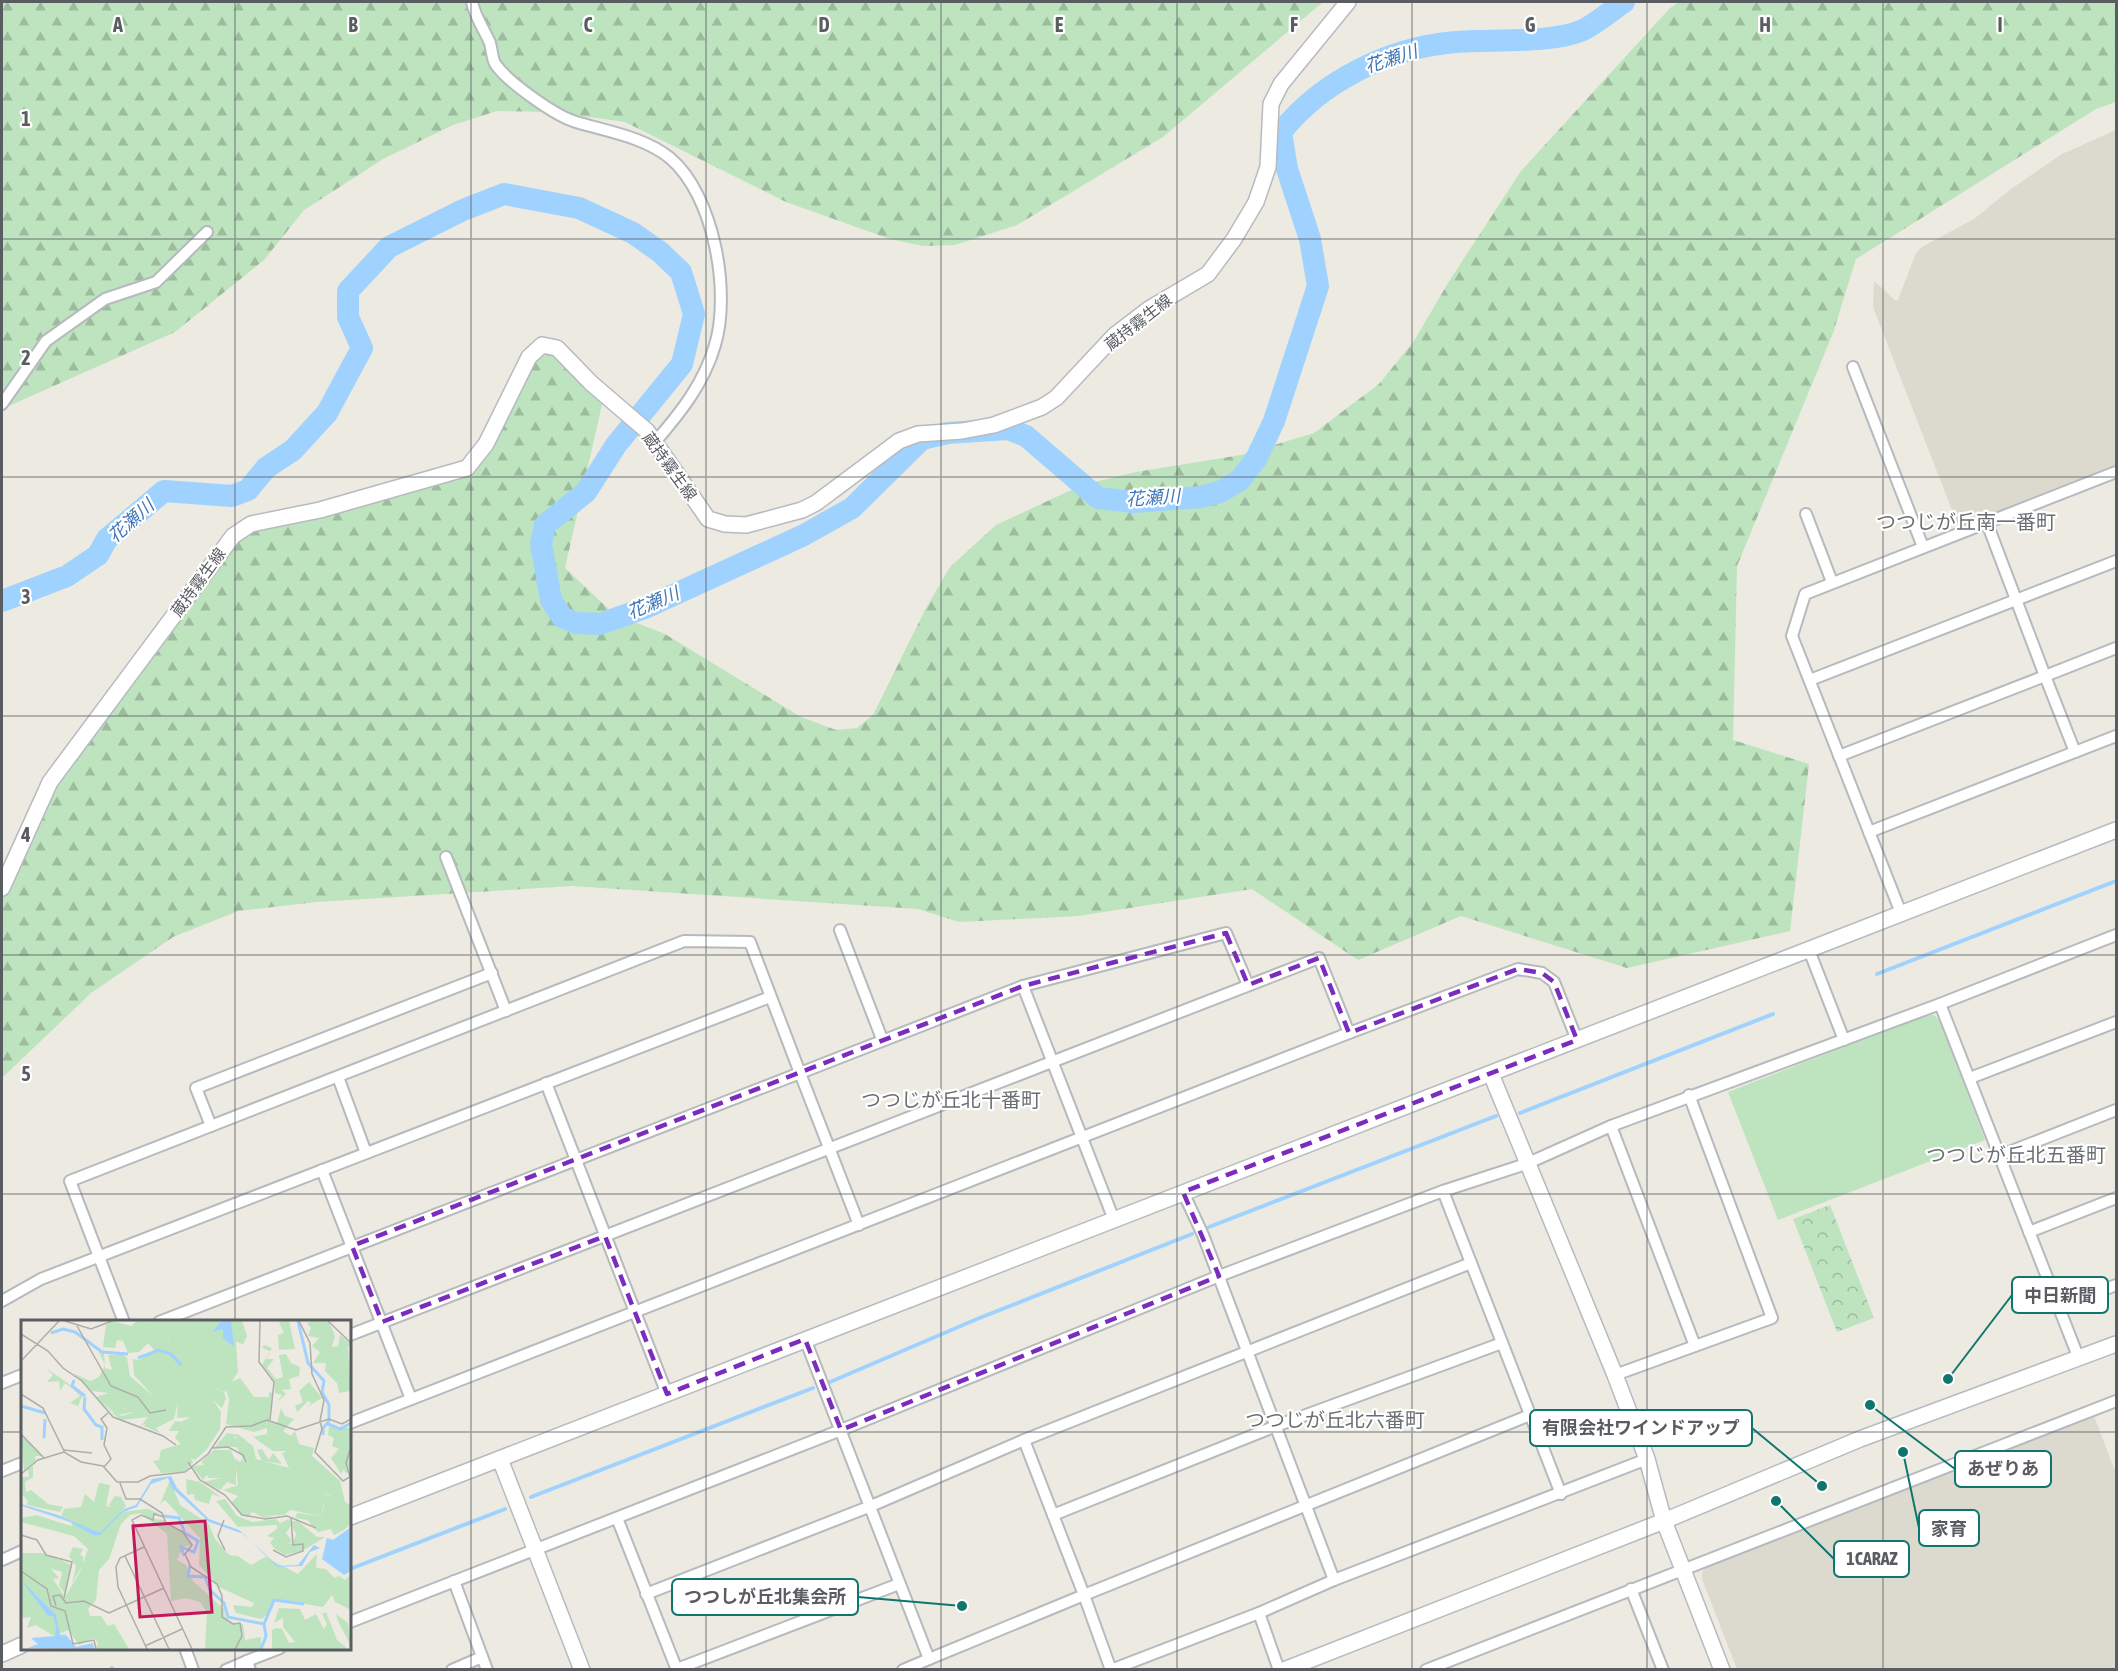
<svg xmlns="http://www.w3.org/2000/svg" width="2118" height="1671" viewBox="0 0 2118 1671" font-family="'Asap Condensed','Noto Sans JP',sans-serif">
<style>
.education{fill:#dcd9cf}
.green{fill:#bde4be}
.forest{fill:url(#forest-firs)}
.park{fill:url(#park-crowns)}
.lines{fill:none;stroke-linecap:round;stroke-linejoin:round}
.stream{stroke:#9fd2fe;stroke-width:4}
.river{stroke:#9fd2fe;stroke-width:22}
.street-casing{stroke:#b6b9be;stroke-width:14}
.secondary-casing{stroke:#b7bac0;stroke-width:18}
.street{stroke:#fff;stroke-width:10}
.secondary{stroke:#fff;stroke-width:15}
.marked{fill:none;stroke:#7b2cbf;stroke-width:4.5;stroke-dasharray:12 8;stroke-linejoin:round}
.grid{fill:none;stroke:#595d62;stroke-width:1.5;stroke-opacity:0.55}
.labels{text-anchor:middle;stroke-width:4.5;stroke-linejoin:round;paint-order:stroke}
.street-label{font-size:16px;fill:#595d62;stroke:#fff}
.water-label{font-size:18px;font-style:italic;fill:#4077b7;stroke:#fff}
.quarter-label{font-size:20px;fill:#6a6f74;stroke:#fff}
.inset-river{fill:none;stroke:#9fd2fe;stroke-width:3}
.inset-road{fill:none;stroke:#adaeaa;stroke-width:1.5}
.view{fill:#c2185b;fill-opacity:0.15;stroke:#c2185b;stroke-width:3}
.inset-edge{fill:none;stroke:#595d62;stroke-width:3}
.grid-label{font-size:20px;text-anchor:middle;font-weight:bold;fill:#595d62;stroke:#fff;stroke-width:4.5;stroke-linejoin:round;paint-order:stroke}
.leader{fill:none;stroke:#0f766e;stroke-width:2}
.callout-dot{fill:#0f766e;stroke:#fff;stroke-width:2}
.callout{fill:#fff;stroke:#0f766e;stroke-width:2}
.callout-label{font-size:18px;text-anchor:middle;font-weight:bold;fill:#595d62}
</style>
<defs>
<pattern id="forest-firs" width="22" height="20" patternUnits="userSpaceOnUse" patternTransform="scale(1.5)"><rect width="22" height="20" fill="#bde4be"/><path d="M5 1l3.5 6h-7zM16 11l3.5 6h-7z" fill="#9dbc9e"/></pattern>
<pattern id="park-crowns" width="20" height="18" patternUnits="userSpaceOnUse" patternTransform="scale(1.5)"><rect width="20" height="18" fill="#bde4be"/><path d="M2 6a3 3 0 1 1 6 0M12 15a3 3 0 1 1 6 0" fill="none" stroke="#9dbc9e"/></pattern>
</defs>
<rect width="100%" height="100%" fill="#eceae1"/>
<!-- education -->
<g class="education">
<polygon points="2116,130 2116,466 1959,528 1873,307 1874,281 1895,300 1898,300 1916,253 1922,247 1974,219 2011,189 2062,154"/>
<polygon points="2094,1416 2116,1474 2116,1669 1737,1669 1702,1579 1702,1572 1708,1566"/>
</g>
<!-- green -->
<polygon class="green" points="1934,1015 1940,1021 1985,1140 1778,1220 1728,1092 1923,1016"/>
<!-- forest -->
<g class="forest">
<polygon points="2,2 1323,2 1163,137 1017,225 955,245 923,246 890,239 786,202 625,122 554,112 497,111 453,125 383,159 304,210 264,260 175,332 2,409"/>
<polygon points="1679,2 2116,2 2116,102 2096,109 1856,259 1833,333 1737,566 1733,740 1809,764 1790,931 1627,968 1461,916 1358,960 1252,889 1078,916 959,922 918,909 572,886 316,902 238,911 173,937 91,993 2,1078 2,894 54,784 246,532 470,474 535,355 544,349 553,352 603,400 565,568 614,614 665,634 801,717 836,730 857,728 873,715 926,608 950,567 996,525 1082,485 1136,472 1241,455 1314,433 1379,384 1414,341 1448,283 1521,171 1670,8"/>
</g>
<!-- park -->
<polygon class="park" points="1830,1205 1874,1318 1837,1332 1793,1219"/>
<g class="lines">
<!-- stream -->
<g class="stream">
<polyline points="1877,974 2116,881"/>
<polyline points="1520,1113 1773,1014"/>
<polyline points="1209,1227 1496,1116"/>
<polyline points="830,1382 977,1319 1192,1234"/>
<polyline points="531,1497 813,1388"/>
<polyline points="350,1569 505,1509"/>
<polyline points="111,1670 112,1668"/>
</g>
<!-- river -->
<path class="river" d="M 2,601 L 67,576 L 98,555 L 107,539 L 164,491 L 232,496 L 248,490 L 266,468 L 293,450 L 327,413 L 362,348 L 348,317 L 348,291 L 389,247 L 463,210 L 504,194 L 579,208 L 633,233 L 660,252 L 681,272 L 694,314 L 682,364 L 616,445 L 586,492 L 545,525 L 541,544 L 551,600 L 562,617 L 576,623 L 600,624 L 645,608 L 804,535 L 852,508 L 922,439 L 948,433 L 1008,429 L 1026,436 L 1098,498 L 1133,502 L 1201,497 L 1220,492 L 1240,480 L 1256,459 L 1274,421 L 1318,286 L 1310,239 L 1287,169 L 1281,132 C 1323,80 1389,48 1455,42 C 1490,39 1552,44 1583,30 C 1597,23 1611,11 1624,2"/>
<defs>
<g id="street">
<path d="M 472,2 C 475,17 484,29 490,43 C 492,50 492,60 496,65 C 508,82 553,114 573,121 C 604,131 643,136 670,158 C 714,195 731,292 715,345 C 704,383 681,412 656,441"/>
<polyline points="1853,367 1923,547"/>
<polyline points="2,404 46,341 105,299 156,282 207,232"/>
<polyline points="1806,514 1832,582"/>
<polyline points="1810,680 2116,561"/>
<polyline points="2075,752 2045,676 2116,648"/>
<polyline points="1839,756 2045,676 1987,523"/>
<polyline points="1869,832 2116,736"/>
<polyline points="446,857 506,1011"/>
<polyline points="1901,913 1792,636 1805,594 2116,472"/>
<polyline points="840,930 882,1039"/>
<polyline points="1809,950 1844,1040"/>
<polyline points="1023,986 1114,1220"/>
<polyline points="1940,1004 2079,1359"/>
<polyline points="338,1077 366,1153"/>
<polyline points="1970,1078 2116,1022"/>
<polyline points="546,1083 667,1394"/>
<polyline points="211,1126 196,1088 492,973"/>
<polyline points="1611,1126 1695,1346"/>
<polyline points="1999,1156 2116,1110"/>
<polyline points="322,1170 411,1399"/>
<polyline points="1443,1191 1561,1494"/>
<polyline points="1183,1192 1203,1235 1334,1580"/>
<polyline points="2029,1232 2116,1198"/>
<polyline points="2,1301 41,1279 770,997"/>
<polyline points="2059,1307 2116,1285"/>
<polyline points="124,1322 70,1181 684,941 750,942 800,1073 1023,986 1226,933 1248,985"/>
<polyline points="159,1322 800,1073 859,1225"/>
<polyline points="350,1335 1319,958 1349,1033 1518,969 1542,973 1554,982 1577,1040"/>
<polyline points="1615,1375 1772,1318 1689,1095"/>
<polyline points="2,1383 22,1375"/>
<polyline points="350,1423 1349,1033"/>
<polyline points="1024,1440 1471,1263"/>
<polyline points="2,1471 22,1463"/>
<polyline points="1053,1515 1276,1426 1502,1343"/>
<polyline points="617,1518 677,1670"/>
<polyline points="2,1560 22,1551"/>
<polyline points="454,1581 487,1670"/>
<polyline points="1631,1589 1663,1670"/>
<path d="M 646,1594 L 871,1506 L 1024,1440 L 1084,1595 L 929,1659 C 887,1553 847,1446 805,1339"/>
<polyline points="1259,1613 1279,1670"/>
<polyline points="350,1622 841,1430 1219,1276 1443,1191 1526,1164 1611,1126 1940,1004 2116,935"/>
<polyline points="185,1648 193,1670"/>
<polyline points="677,1669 899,1584"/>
<polyline points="226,1670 247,1661"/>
<polyline points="250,1670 247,1661 280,1648"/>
<polyline points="452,1670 482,1657"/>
<polyline points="903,1670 929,1659"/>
<polyline points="1111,1670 1259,1613 1334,1580 1647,1459"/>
<polyline points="1111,1670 1084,1595 1530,1415"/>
<polyline points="1426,1670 2116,1401"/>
</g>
<g id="secondary">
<polyline points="2,888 50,782 233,536 251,524 320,510 467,468 486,444 529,357 542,345 557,348 591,383 647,431 708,519 725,524 746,525 802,510 816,503 899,441 918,434 962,431 994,425 1042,407 1056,398 1115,335 1149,309 1208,274 1234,239 1256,202 1268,167 1271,104 1281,84 1348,2"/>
<polyline points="1491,1074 1615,1375 1647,1459 1664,1521 1722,1670"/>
<polyline points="500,1459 582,1670"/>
<polyline points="350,1517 2116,830"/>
<polyline points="2,1654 22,1645"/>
<polyline points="1284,1670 1664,1521 1860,1439 2116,1344"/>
</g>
</defs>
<!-- street casing -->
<use href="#street" class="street-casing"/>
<!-- secondary casing -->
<use href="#secondary" class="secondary-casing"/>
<!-- street -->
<use href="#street" class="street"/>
<!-- secondary -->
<use href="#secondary" class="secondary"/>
</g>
<!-- marked area -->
<path class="marked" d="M 1226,933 L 1248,985 L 1319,958 L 1349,1033 L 1518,969 L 1542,973 L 1554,982 L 1577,1040 L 1183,1192 L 1219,1276 L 841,1430 L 805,1339 L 667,1394 L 605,1236 L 382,1322 L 352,1246 L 1023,986 Z"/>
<!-- grid -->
<path class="grid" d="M 235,2 L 235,1322M 471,2 L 471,1670M 706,2 L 706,1670M 941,2 L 941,1670M 1177,2 L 1177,1670M 1412,2 L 1412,1670M 1647,2 L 1647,1670M 1883,2 L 1883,1670M 2,239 L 2116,239M 2,477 L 2116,477M 2,716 L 2116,716M 2,955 L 2116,955M 2,1194 L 2116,1194M 2,1432 L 22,1432M 350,1432 L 2116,1432M 235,1648 L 235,1670"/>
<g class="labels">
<!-- street labels -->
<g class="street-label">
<text transform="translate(1138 322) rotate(-38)" y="6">蔵持霧生線</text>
<text transform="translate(670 466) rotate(54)" y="6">蔵持霧生線</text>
<text transform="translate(198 582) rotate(-54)" y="6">蔵持霧生線</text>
</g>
<!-- water labels -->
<g class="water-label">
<text transform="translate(1391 59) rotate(-18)" y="6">花瀬川</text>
<text transform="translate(1153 498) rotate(-4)" y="6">花瀬川</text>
<text transform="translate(131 521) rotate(-42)" y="6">花瀬川</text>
<text transform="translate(653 603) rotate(-23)" y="6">花瀬川</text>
</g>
<!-- quarter labels -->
<g class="quarter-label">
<text x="1966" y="529">つつじが丘南一番町</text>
<text x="951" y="1107">つつじが丘北十番町</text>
<text x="2016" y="1162">つつじが丘北五番町</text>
<text x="1335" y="1427">つつじが丘北六番町</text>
</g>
</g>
<!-- overview -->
<g transform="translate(21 1320)">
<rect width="330" height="330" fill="#eceae1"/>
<path d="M 128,1 L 221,1 L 226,16 L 222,24 L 215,22 L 217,52 L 204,72 L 171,60 L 147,29 L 148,19 ZM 218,116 L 232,126 L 235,139 L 268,148 L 274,143 L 279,145 L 302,166 L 302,173 L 310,177 L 304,177 L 300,196 L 269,190 L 263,195 L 240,196 L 231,191 L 226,179 L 219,186 L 215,147 L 223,141 L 212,120 ZM 52,227 L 62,229 L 59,235 L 62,236 L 62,245 L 51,263 L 55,246 L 48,236 ZM 0,233 L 21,233 L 51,245 L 44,273 L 38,266 L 41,252 L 0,239 Z" fill="#bde4be"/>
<path d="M 91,1 L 110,6 L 116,1 L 128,1 L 148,19 L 147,29 L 172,59 L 180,58 L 190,67 L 194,53 L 194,69 L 203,72 L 205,78 L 201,88 L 192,80 L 200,92 L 199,109 L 186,129 L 174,140 L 170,138 L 172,142 L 164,152 L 137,153 L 140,152 L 132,141 L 138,140 L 140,130 L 160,124 L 154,118 L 158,111 L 148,111 L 154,101 L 160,102 L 170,97 L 156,98 L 157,83 L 153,99 L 135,108 L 139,113 L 123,106 L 125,103 L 119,107 L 127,97 L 99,100 L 75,77 L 88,73 L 71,71 L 52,53 L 69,61 L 78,57 L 84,45 L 78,32 L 83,33 L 84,48 L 91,50 L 87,35 L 101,34 L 106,38 L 109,56 L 133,77 L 113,55 L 112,39 L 118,40 L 134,31 L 127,23 L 118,32 L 107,33 L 102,21 L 96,20 L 94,28 L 82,27 L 85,5 ZM 81,80 L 102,89 L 108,87 L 114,92 L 101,96 L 91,92 ZM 268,1 L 274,29 L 258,30 L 257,15 L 263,13 L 258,2 ZM 290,1 L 308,2 L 314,16 L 311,27 L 317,26 L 319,15 L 330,24 L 327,27 L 330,71 L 318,73 L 316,63 L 304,51 L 305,43 L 292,43 L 299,32 L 291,26 L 298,18 L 287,16 L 290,8 L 286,3 ZM 243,25 L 251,28 L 245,39 L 253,39 L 246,48 L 255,59 L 262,57 L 258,35 L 265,34 L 270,43 L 279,47 L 278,56 L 268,59 L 270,69 L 261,70 L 265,74 L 256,82 L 261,75 L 254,73 L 253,60 L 241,45 L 249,31 L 241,28 ZM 25,48 L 62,74 L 57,86 L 49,83 L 59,76 L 51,68 L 44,63 L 39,71 L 38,61 L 26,62 L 32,55 ZM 219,58 L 233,77 L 248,77 L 248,72 L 252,73 L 248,100 L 256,103 L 260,88 L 264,96 L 273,99 L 262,111 L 270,116 L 274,111 L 278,124 L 293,128 L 291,136 L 319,161 L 324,182 L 330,186 L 330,203 L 323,210 L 313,215 L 310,209 L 297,212 L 286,200 L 274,198 L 276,193 L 300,196 L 303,186 L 300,179 L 310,176 L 302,173 L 302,166 L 279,145 L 274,143 L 268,148 L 261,133 L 266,131 L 252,131 L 232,117 L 246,114 L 246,108 L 233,112 L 205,104 L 208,80 L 204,65 ZM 288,62 L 301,78 L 286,87 L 290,83 L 287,81 L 276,92 L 274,86 L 282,82 L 278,71 ZM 308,107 L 330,108 L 330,152 L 324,153 L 323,149 L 320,154 L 310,138 L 318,129 L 311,126 L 313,118 L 307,115 ZM 206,113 L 218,115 L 227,122 L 213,116 L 216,127 L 194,127 ZM 241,129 L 248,140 L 252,133 L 261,144 L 241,141 L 236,130 ZM 193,130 L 210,130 L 213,138 L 219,142 L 221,139 L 223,142 L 215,147 L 215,165 L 206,162 L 199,170 L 182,162 L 200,158 L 187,158 L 186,155 L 182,160 L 171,146 L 183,145 L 180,142 ZM 12,146 L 12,157 L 4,162 L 5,172 L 10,170 L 27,184 L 42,187 L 39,192 L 6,185 L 7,181 L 0,173 L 0,157 L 8,157 L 7,149 ZM 165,159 L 179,162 L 200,177 L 191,174 L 188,184 L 174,180 L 173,174 L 166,175 ZM 149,160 L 159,185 L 188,204 L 194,219 L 208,235 L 217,236 L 230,245 L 244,237 L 277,254 L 296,234 L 295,248 L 305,249 L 313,258 L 318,256 L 324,260 L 329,255 L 330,290 L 314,282 L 311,275 L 302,287 L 255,279 L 249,293 L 240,299 L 215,293 L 212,285 L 231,287 L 233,283 L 198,267 L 178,245 L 179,218 L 144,180 L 139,184 ZM 78,163 L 89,165 L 85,186 L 91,187 L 88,185 L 94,176 L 100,177 L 105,186 L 100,192 L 127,189 L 139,194 L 132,194 L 133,199 L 143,200 L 162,213 L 171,225 L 162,227 L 156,240 L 165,245 L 172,261 L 203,289 L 204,297 L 213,304 L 222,304 L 224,320 L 240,317 L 240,329 L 184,329 L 186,292 L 179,282 L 165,278 L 150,281 L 146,214 L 120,193 L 109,195 L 100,204 L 88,239 L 78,250 L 75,280 L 67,289 L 69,296 L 80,296 L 87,306 L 93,304 L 108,329 L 75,329 L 77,323 L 73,318 L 58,325 L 47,310 L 33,316 L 15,305 L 6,308 L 10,297 L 2,298 L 0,292 L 0,239 L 28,246 L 38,258 L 32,259 L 44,277 L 59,252 L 67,229 L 53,216 L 0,202 L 0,198 L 15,195 L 50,206 L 53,202 L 40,196 L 43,189 L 60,187 L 64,174 L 73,182 ZM 218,165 L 219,186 L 226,178 L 234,194 L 252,197 L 245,198 L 236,195 L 231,192 L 227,197 L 217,192 L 210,183 L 217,176 L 202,170 ZM 204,179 L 216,196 L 232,202 L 255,199 L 259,203 L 268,199 L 270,205 L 265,213 L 271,221 L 267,224 L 272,223 L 275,214 L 269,201 L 277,201 L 296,217 L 304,217 L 281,231 L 264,235 L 254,229 L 249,223 L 253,218 L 246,216 L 256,209 L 256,205 L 217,207 L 195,181 ZM 258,288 L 279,289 L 284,300 L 295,294 L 303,309 L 306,304 L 301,294 L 305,292 L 316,320 L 327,329 L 251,329 L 251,310 L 255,308 L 261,309 L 268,323 L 274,322 L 262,307 L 262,298 L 253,303 ZM 315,294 L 327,303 L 330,326 L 317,301 Z" fill="#bde4be" fill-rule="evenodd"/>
<path d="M 78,77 L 103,89 L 116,83 L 119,91 L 95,95 Z" fill="#bde4be"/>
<path d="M 0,114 L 22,136 L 14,136 L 15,140 L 3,151 Z" fill="#bde4be"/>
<path d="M 200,1 L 210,1 L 213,27 L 202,18 L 202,9 L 192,12 ZM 150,156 L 156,168 L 188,199 L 218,210 L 257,246 L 277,245 L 293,225 L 299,228 L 289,232 L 281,246 L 256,247 L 223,214 L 188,202 L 151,168 L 147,158 L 130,164 L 116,187 L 102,192 L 79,215 L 72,215 L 49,202 L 1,186 L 0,193 L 0,184 L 37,195 L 79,213 L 103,189 L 115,185 L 131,159 ZM 330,207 L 330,251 L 323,255 L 301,239 L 306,218 L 312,220 ZM 0,260 L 35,295 L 39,315 L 45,314 L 40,317 L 45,315 L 55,327 L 72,323 L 73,329 L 7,328 L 17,324 L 10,318 L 34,316 L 35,307 L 32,296 L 27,296 Z" fill="#9fd2fe"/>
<path class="inset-river" d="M 277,1 L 287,43 L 303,61 L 301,72 L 308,85 L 308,101 L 302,108 L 302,115M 30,13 L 42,9 L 54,12 L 81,32M 81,32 L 107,34M 117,38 L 138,30 L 150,34 L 160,45M 53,60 L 51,66 L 64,76M 64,77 L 63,89 L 75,105 L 81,107 L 81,120M 0,86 L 24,93M 307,104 L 319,109 L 330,103M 23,118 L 24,99M 142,196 L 158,198 L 164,213 L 177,221 L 173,232 L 160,227 L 163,236M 169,245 L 167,256 L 184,257 L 189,270 L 203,283 L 207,297 L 243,304 L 245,316 L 240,329M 243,304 L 253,280 L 283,284"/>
<path class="inset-road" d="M 44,1 L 70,9 L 91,1M 239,1 L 238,42 L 253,62 L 249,100M 278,1 L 289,23 L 291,54 L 303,80 L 299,101M 307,1 L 330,23M 56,6 L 90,66 L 117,77 L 129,93 L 145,90M 0,14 L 27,31 L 42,48 L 61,61 L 92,97 L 142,116 L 155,125M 0,41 L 38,1M 0,74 L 22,88 L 44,133M 299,101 L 301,109 L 294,132 L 322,161 L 329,157 L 325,143 L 330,127M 0,114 L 23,138M 192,128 L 207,127 L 222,135 L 225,142M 43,130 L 71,133M 167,142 L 179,160 L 204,175 L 221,195 L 245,199 L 266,196 L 295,208M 83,147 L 90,139 L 83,125 L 86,108 L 80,99 L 87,93M 0,154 L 17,140 L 43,132 L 60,142 L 82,146 L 96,162 L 117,162 L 129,156 L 164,152 L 187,134 L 205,107 L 230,106 L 246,100 L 275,110 L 308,99 L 321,104 L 330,99M 99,163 L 105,179 L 119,179 L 141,193 L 145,203 L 162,212 L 171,225 L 164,234 L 170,247 L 196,264 L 201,276 L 201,297 L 212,304 L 219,303 L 221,316 L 214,329M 143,197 L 133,194 L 132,200 L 120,195 L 111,200 L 171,329M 203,200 L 197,216 L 204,230M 0,215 L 16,220 L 25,235 L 51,242 L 43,278M 123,227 L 99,238 L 95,247 L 97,267 L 126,329M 252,230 L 265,237 L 282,231 L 282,224 L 272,225 L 270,197M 104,236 L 148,329M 0,251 L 26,269 L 30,286 L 44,291 L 52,324 L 73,320 L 75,329M 35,286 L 32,276 L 39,275 L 45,283 L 63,281 L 88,293 L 143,268M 124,326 L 161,309"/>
<path class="view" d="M 184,201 L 191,292 L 119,297 L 112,206 Z"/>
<rect width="330" height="330" class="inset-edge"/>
</g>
<g class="grid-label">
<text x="118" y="32">A</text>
<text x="353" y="32">B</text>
<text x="588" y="32">C</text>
<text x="824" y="32">D</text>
<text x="1059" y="32">E</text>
<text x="1294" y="32">F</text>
<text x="1530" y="32">G</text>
<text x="1765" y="32">H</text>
<text x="2000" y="32">I</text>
<text x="26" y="126">1</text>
<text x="26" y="365">2</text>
<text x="26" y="604">3</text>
<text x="26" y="842">4</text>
<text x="26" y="1081">5</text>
</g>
<!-- callouts -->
<path class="leader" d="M1948 1379L2012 1295M1822 1486L1752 1428M1870 1405L1955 1469M1903 1452L1919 1528M1776 1501L1834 1559M962 1606L858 1597"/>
<g class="callout-dot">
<circle cx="1948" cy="1379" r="6"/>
<circle cx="1822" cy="1486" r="6"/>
<circle cx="1870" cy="1405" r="6"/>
<circle cx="1903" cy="1452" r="6"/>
<circle cx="1776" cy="1501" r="6"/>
<circle cx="962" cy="1606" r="6"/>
</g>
<g class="callout">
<rect x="2012" y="1277" width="96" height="36" rx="6"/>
<rect x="1530" y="1410" width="222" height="36" rx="6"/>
<rect x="1955" y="1451" width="96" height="36" rx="6"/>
<rect x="1919" y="1510" width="60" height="36" rx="6"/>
<rect x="1834" y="1541" width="75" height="36" rx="6"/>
<rect x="672" y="1579" width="186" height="36" rx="6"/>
</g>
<g class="callout-label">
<text x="2060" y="1302">中日新聞</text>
<text x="1641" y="1434">有限会社ワインドアップ</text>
<text x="2003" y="1475">あぜりあ</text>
<text x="1949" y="1535">家育</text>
<text x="1872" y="1565">1CARAZ</text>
<text x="765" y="1603">つつしが丘北集会所</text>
</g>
<!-- border -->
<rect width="2118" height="1671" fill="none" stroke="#595d62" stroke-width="6"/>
</svg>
